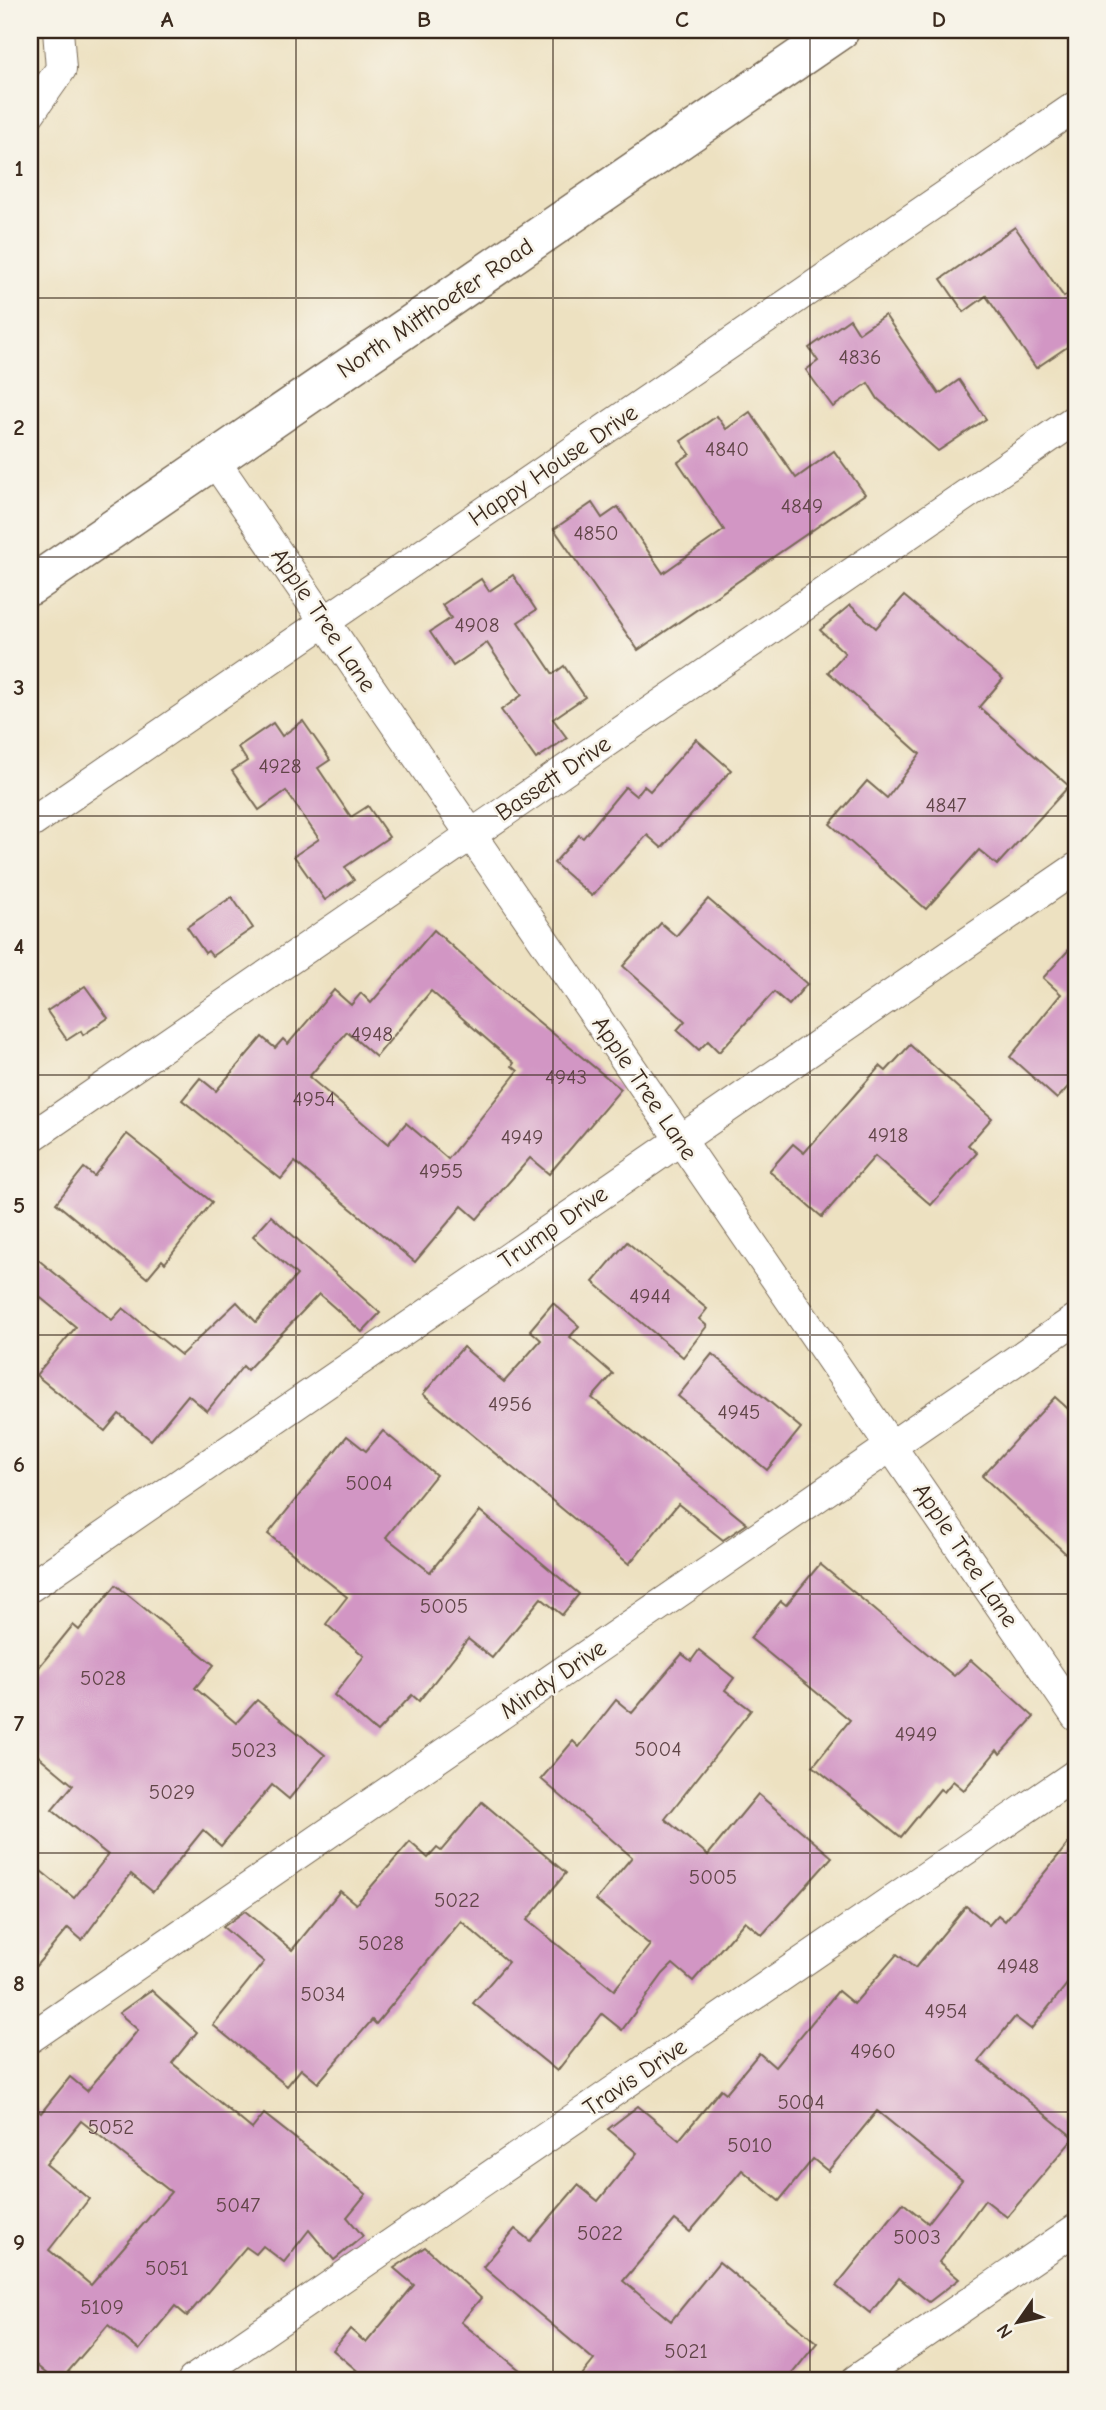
<svg xmlns="http://www.w3.org/2000/svg" width="1106" height="2410" viewBox="0 0 1106 2410" font-family="'Comic Neue',sans-serif">
<style>
.building{fill:#d296c4;fill-rule:evenodd}
.lines{fill:none;stroke-linecap:round;stroke-linejoin:round}
.street-casing{stroke:#796a57;stroke-width:32}
.secondary-casing{stroke:#796a57;stroke-width:41}
.street{stroke:#fff;stroke-width:30}
.secondary{stroke:#fff;stroke-width:38}
.grid{fill:none;stroke:#3b2a1e;stroke-width:2;stroke-opacity:0.55}
.labels{text-anchor:middle;stroke-width:5;stroke-linejoin:round;paint-order:stroke}
.number-label{font-size:21px;fill:#614548}
.street-label{font-size:24px;fill:#3b2a1e;stroke:#f7f3e8}
.neatline{fill:none;stroke:#3b2a1e;stroke-width:2.5}
.grid-label{font-size:23px;text-anchor:middle;font-weight:bold;fill:#3b2a1e}
</style>
<rect width="100%" height="100%" fill="#f7f3e8"/>
<filter id="ink" filterUnits="userSpaceOnUse"><feTurbulence type="fractalNoise" baseFrequency=".0143" numOctaves="2"/><feDisplacementMap in="SourceGraphic" scale="14" xChannelSelector="R" yChannelSelector="G"/><feConvolveMatrix kernelMatrix="1 2 1 2 8 2 1 2 1" color-interpolation-filters="sRGB"/></filter>
<filter id="wash" filterUnits="userSpaceOnUse"><feTurbulence type="fractalNoise" baseFrequency=".00686" numOctaves="4" result="noise"/><feDisplacementMap in="SourceGraphic" scale="28" xChannelSelector="R" yChannelSelector="G"/><feGaussianBlur stdDeviation="1.57" result="paint"/><feColorMatrix in="noise" values="0 0 0 0 0 0 0 0 0 0 0 0 0 0 0 0 0 1.4 0 .05"/><feComposite in="paint" operator="in"/></filter>
<g filter="url(#wash)">
<rect width="100%" height="100%" fill="#ede1c1"/>
<g id="blocks">
<!-- building -->
<g class="building">
<polygon points="1015,227 1064,297 1076,288 1076,341 1036,368 986,296 964,312 941,279"/>
<polygon points="885,315 939,394 959,380 986,419 938,451 878,399 868,383 833,407 806,370 818,361 809,348 850,319 859,333"/>
<polygon points="750,412 796,478 834,451 865,494 638,650 554,529 592,503 602,518 618,507 663,573 724,530 678,462 690,454 681,441 717,416 726,429"/>
<polygon points="513,575 536,610 518,622 553,674 564,666 585,697 553,719 567,738 536,759 501,710 522,695 487,643 453,666 430,632 451,618 442,605 481,579 489,591"/>
<polygon points="904,596 1003,679 979,707 1069,786 997,865 979,850 926,909 830,824 867,781 887,798 920,754 828,672 845,653 820,630 850,605 876,628"/>
<polygon points="303,721 330,760 318,768 351,817 368,806 389,837 345,867 354,880 325,900 294,856 319,839 286,791 259,810 232,771 247,761 238,747 273,723 282,736"/>
<polygon points="696,739 731,770 662,848 647,835 592,896 554,863 579,835 583,838 625,787 636,796 644,786 650,791"/>
<polygon points="232,897 253,928 212,956 208,951 205,953 187,927"/>
<polygon points="708,899 807,984 789,1005 774,992 719,1052 708,1041 699,1050 677,1030 685,1021 623,966 661,923 676,936"/>
<path d="M 434,930 L 507,996 L 621,1089 L 549,1174 L 530,1158 L 477,1219 L 462,1206 L 415,1262 L 295,1162 L 281,1179 L 182,1100 L 200,1078 L 216,1091 L 262,1037 L 275,1048 L 283,1039 L 288,1044 L 334,990 L 351,1005 L 361,993 L 371,1003 ZM 431,991 L 514,1063 L 512,1066 L 518,1071 L 448,1159 L 406,1123 L 388,1144 L 309,1077 L 347,1032 L 376,1057 Z"/>
<polygon points="1076,942 1076,1078 1057,1099 1010,1057 1061,994 1043,978"/>
<polygon points="85,986 108,1018 83,1035 81,1031 67,1040 47,1011"/>
<polygon points="910,1045 992,1118 968,1145 977,1153 931,1205 875,1156 822,1217 769,1171 793,1144 804,1153 880,1066 886,1071"/>
<polygon points="127,1134 212,1202 165,1263 162,1260 147,1278 56,1203 84,1168 94,1176"/>
<polygon points="271,1216 380,1313 362,1332 319,1294 247,1370 243,1366 207,1411 188,1395 151,1440 119,1414 105,1431 36,1375 76,1327 30,1289 30,1253 112,1320 123,1308 181,1355 237,1302 256,1322 297,1275 253,1236"/>
<polygon points="627,1242 707,1309 699,1319 707,1326 683,1357 593,1282"/>
<polygon points="553,1303 579,1326 570,1337 613,1374 592,1398 747,1524 723,1540 678,1504 629,1564 423,1394 463,1347 504,1382 541,1340 530,1330"/>
<polygon points="712,1354 801,1428 767,1470 678,1396"/>
<polygon points="1055,1397 1076,1416 1076,1563 982,1476"/>
<polygon points="383,1431 436,1475 386,1537 430,1572 480,1511 579,1594 562,1615 541,1598 492,1658 468,1639 419,1701 412,1695 377,1732 334,1695 364,1656 326,1624 347,1597 268,1534 347,1436 366,1451"/>
<polygon points="820,1564 954,1676 971,1660 1034,1717 1000,1754 997,1750 964,1790 953,1781 944,1792 940,1789 901,1837 813,1766 850,1720 750,1638 781,1601 786,1605"/>
<polygon points="116,1585 214,1665 195,1688 236,1723 257,1700 325,1755 289,1799 272,1785 221,1846 203,1830 153,1892 131,1874 82,1940 68,1928 30,1973 30,1862 74,1898 108,1855 52,1810 73,1785 30,1749 30,1678 73,1625 79,1630"/>
<polygon points="699,1650 734,1678 725,1690 751,1710 665,1819 708,1855 758,1794 832,1857 762,1935 745,1921 693,1981 673,1964 663,1974 622,2030 602,2014 557,2071 473,2003 508,1962 461,1921 376,2024 372,2020 318,2083 301,2069 287,2086 213,2025 264,1962 223,1927 245,1911 292,1950 340,1891 356,1904 410,1842 428,1858 437,1848 441,1851 482,1802 566,1873 527,1920 614,1990 650,1945 596,1900 632,1857 541,1779 573,1741 579,1747 616,1700 632,1713 682,1654 691,1661"/>
<polygon points="1076,1834 1076,1973 1031,2029 1015,2017 979,2061 1074,2138 1007,2217 985,2200 939,2262 959,2279 929,2302 899,2278 870,2313 836,2286 903,2203 928,2223 962,2180 877,2111 828,2171 813,2159 779,2201 742,2170 690,2232 675,2220 623,2281 671,2321 719,2262 817,2343 787,2380 578,2380 594,2360 483,2267 515,2229 530,2241 578,2185 598,2201 637,2153 608,2129 638,2106 679,2140 721,2089 726,2093 759,2053 775,2067 838,1991 854,2004 897,1954 915,1968 966,1906 989,1925 998,1915 1005,1921"/>
<path d="M 151,1990 L 197,2032 L 172,2063 L 252,2129 L 264,2114 L 366,2194 L 347,2217 L 363,2236 L 334,2260 L 309,2230 L 284,2262 L 263,2246 L 256,2254 L 246,2247 L 187,2316 L 175,2306 L 139,2350 L 108,2325 L 61,2380 L 54,2380 L 30,2360 L 30,2103 L 41,2113 L 70,2077 L 87,2091 L 138,2030 L 119,2013 ZM 81,2121 L 171,2192 L 91,2285 L 49,2250 L 89,2199 L 46,2164 Z"/>
<polygon points="425,2247 481,2298 461,2322 532,2380 368,2380 333,2350 350,2329 366,2343 414,2285 394,2268"/>
</g>
</g>
</g>
<g filter="url(#ink)">
<use href="#blocks" fill-opacity="0" stroke="#796a57" stroke-width="2"/>
<g class="lines">
<defs>
<g id="street">
<polyline points="30,113 61,69 58,30"/>
<polyline points="214,460 1076,1716"/>
<polyline points="30,824 1076,106"/>
<polyline points="30,1138 1076,419"/>
<polyline points="30,1587 1076,868"/>
<polyline points="30,2038 1076,1319"/>
<polyline points="193,2380 1076,1774"/>
<polyline points="856,2380 1076,2229"/>
</g>
<polyline id="secondary" points="30,586 840,30"/>
</defs>
<!-- street casing -->
<use href="#street" class="street-casing"/>
<!-- secondary casing -->
<use href="#secondary" class="secondary-casing"/>
<!-- street -->
<use href="#street" class="street"/>
<!-- secondary -->
<use href="#secondary" class="secondary"/>
</g>
</g>
<!-- grid -->
<path class="grid" d="M 296,30 L 296,2380M 553,30 L 553,2380M 810,30 L 810,2380M 30,298 L 1076,298M 30,557 L 1076,557M 30,816 L 1076,816M 30,1075 L 1076,1075M 30,1335 L 1076,1335M 30,1594 L 1076,1594M 30,1853 L 1076,1853M 30,2112 L 1076,2112"/>
<g class="labels">
<!-- number labels -->
<g class="number-label">
<text x="860" y="364">4836</text>
<text x="727" y="456">4840</text>
<text x="802" y="513">4849</text>
<text x="596" y="540">4850</text>
<text x="477" y="632">4908</text>
<text x="280" y="773">4928</text>
<text x="946" y="812">4847</text>
<text x="372" y="1041">4948</text>
<text x="566" y="1084">4943</text>
<text x="314" y="1106">4954</text>
<text x="888" y="1142">4918</text>
<text x="522" y="1144">4949</text>
<text x="441" y="1178">4955</text>
<text x="650" y="1303">4944</text>
<text x="510" y="1411">4956</text>
<text x="739" y="1419">4945</text>
<text x="369" y="1490">5004</text>
<text x="444" y="1613">5005</text>
<text x="103" y="1685">5028</text>
<text x="916" y="1741">4949</text>
<text x="658" y="1756">5004</text>
<text x="254" y="1757">5023</text>
<text x="172" y="1799">5029</text>
<text x="713" y="1884">5005</text>
<text x="457" y="1907">5022</text>
<text x="381" y="1950">5028</text>
<text x="1018" y="1973">4948</text>
<text x="323" y="2001">5034</text>
<text x="946" y="2018">4954</text>
<text x="873" y="2058">4960</text>
<text x="801" y="2109">5004</text>
<text x="111" y="2134">5052</text>
<text x="750" y="2152">5010</text>
<text x="238" y="2212">5047</text>
<text x="600" y="2240">5022</text>
<text x="917" y="2244">5003</text>
<text x="167" y="2275">5051</text>
<text x="102" y="2314">5109</text>
<text x="686" y="2358">5021</text>
</g>
<!-- street labels -->
<g class="street-label">
<text transform="translate(435 308) rotate(-34)" y="8">North Mitthoefer Road</text>
<text transform="translate(553 465) rotate(-34)" y="8">Happy House Drive</text>
<text transform="translate(324 620) rotate(56)" y="8">Apple Tree Lane</text>
<text transform="translate(553 778) rotate(-34)" y="8">Bassett Drive</text>
<text transform="translate(645 1088) rotate(56)" y="8">Apple Tree Lane</text>
<text transform="translate(553 1227) rotate(-35)" y="8">Trump Drive</text>
<text transform="translate(966 1555) rotate(56)" y="8">Apple Tree Lane</text>
<text transform="translate(553 1679) rotate(-34)" y="8">Mindy Drive</text>
<text transform="translate(635 2077) rotate(-34)" y="8">Travis Drive</text>
</g>
</g>
<!-- margin -->
<rect width="1106" height="2410" fill="none" stroke="#f7f3e8" stroke-width="77"/>
<!-- north arrow -->
<g transform="translate(1018 2322) rotate(236)" stroke="#f7f3e8" stroke-width="5" paint-order="stroke">
<path d="M0-5L12 26L0 18L-12 26Z" fill="#3b2a1e"/>
<text y="-10" font-size="19" font-weight="bold" text-anchor="middle" fill="#3b2a1e">N</text>
</g>
<rect x="38" y="38" width="1030" height="2334" class="neatline"/>
<g class="grid-label">
<text x="167" y="27">A</text>
<text x="424" y="27">B</text>
<text x="682" y="27">C</text>
<text x="939" y="27">D</text>
<text x="19" y="176">1</text>
<text x="19" y="435">2</text>
<text x="19" y="695">3</text>
<text x="19" y="954">4</text>
<text x="19" y="1213">5</text>
<text x="19" y="1472">6</text>
<text x="19" y="1731">7</text>
<text x="19" y="1991">8</text>
<text x="19" y="2250">9</text>
</g>
</svg>
